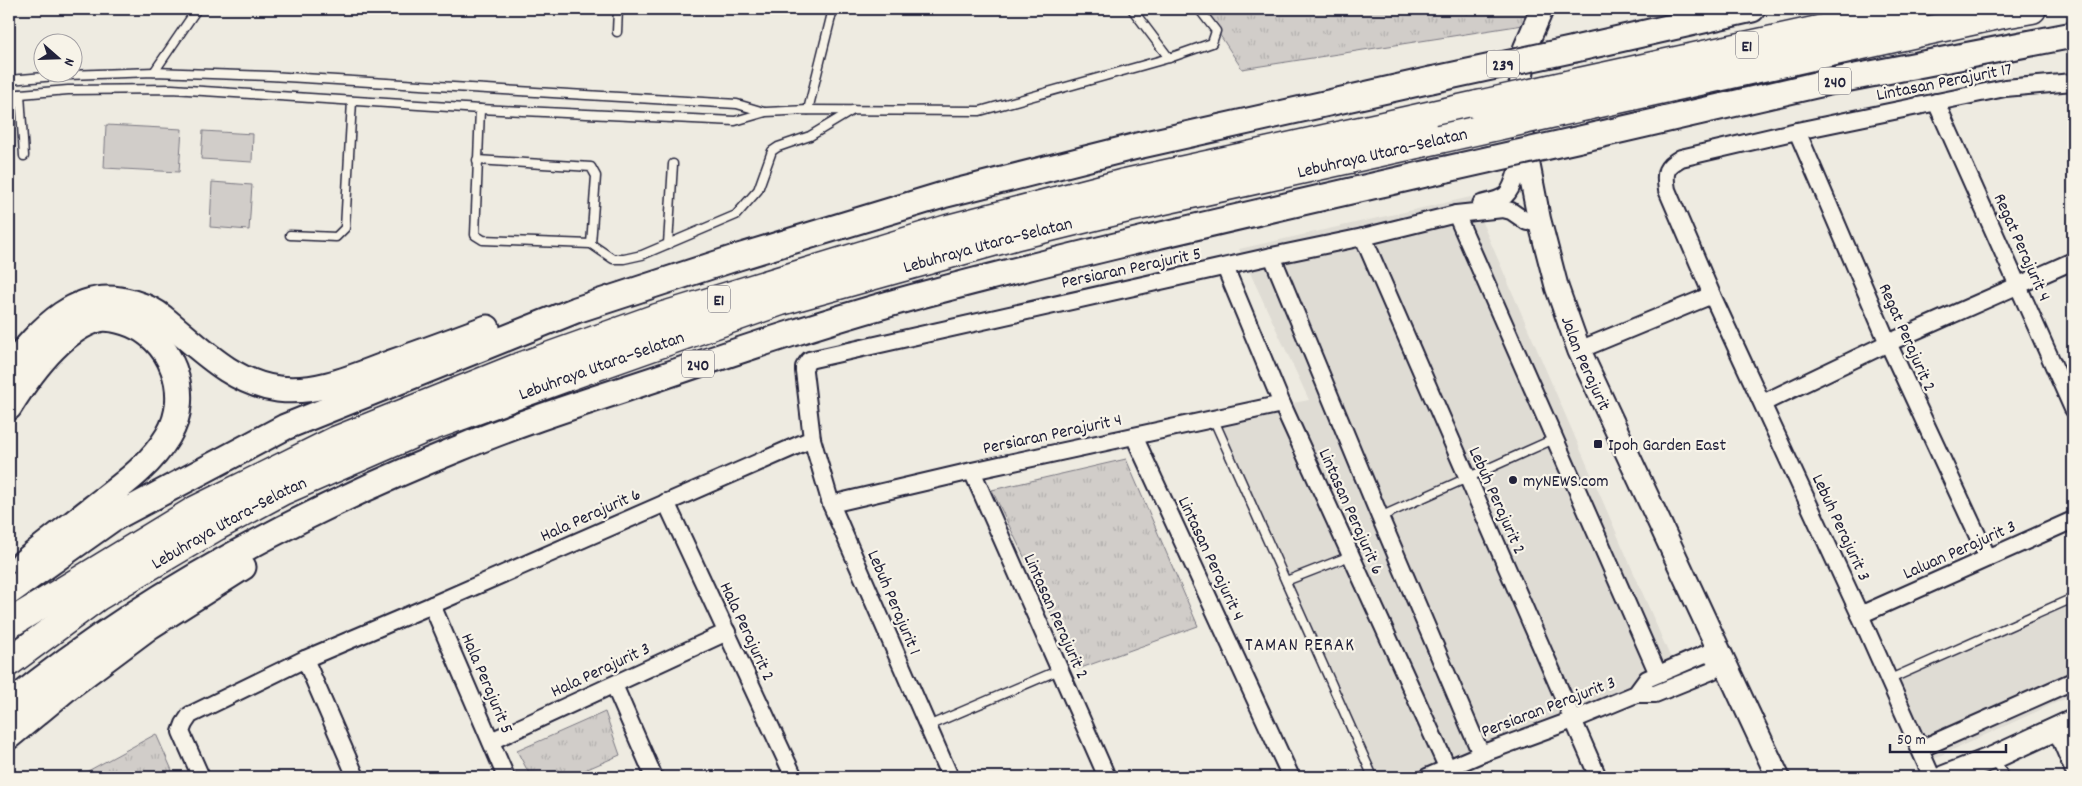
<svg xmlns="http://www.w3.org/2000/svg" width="2082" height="786" viewBox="0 0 2082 786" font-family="Dekko,sans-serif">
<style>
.built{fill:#dfdcd4}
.grass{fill:url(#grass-tufts);stroke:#7a7882}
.pitch{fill:#d1cdc9;stroke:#7a7882}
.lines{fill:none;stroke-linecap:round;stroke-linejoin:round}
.lane-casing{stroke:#22223b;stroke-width:11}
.street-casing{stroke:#22223b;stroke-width:20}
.secondary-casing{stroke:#22223b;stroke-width:26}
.primary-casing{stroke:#22223b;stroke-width:29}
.highway-casing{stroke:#22223b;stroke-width:31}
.lane{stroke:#f7f3e8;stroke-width:8}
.street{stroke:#f7f3e8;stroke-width:16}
.secondary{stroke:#f7f3e8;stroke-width:22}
.primary{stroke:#f7f3e8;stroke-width:25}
.highway{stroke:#f7f3e8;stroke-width:28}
.primary-bridge-casing{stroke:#22223b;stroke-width:29;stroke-linecap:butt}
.highway-bridge-casing{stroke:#22223b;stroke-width:31;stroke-linecap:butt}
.primary-bridge{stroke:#f7f3e8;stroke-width:25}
.highway-bridge{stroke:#f7f3e8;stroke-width:28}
.poi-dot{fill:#22223b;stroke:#f7f3e8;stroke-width:2}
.labels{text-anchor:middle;stroke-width:4.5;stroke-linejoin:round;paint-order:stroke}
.shield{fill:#f7f3e8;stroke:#62616f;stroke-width:1}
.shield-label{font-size:16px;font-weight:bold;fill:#22223b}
.street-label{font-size:18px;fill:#22223b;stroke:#f7f3e8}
.poi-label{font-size:18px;fill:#22223b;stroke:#f7f3e8;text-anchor:start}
.neighbourhood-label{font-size:19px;letter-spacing:1px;fill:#22223b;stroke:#f7f3e8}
</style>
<defs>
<pattern id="grass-tufts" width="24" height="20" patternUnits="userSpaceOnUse" patternTransform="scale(1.25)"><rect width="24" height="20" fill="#d1cdc9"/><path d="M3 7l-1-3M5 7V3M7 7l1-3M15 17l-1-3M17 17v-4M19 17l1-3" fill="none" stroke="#b3b0ae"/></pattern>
</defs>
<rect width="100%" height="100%" fill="#eeebe1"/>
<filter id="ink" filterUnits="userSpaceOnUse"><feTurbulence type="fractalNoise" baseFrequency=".02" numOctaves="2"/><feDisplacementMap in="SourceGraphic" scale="10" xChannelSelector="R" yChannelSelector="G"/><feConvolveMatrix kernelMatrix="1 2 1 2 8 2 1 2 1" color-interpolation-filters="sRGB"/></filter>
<g filter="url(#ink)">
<!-- built -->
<g class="built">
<polygon points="1471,197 1678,675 1435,777 1374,777 1213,418 1309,400 1239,249"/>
<polygon points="2073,598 2073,695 1928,761 1888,681"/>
</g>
<!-- grass -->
<g class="grass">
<polygon points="1203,9 1453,9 1468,14 1471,9 1528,9 1523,25 1242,69"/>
<polygon points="1126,459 1198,626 1078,669 992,490"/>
<polygon points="605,712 620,755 569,777 531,777 517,751"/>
<polygon points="156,734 175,777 77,777"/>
</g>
<!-- pitch -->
<g class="pitch">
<polygon points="106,125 182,129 179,172 104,168"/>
<polygon points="203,131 253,134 252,162 201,159"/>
<polygon points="212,182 252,185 249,230 210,227"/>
</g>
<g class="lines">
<defs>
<g id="lane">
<polyline points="1132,9 1169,58"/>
<polyline points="617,32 618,9"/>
<polyline points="154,72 197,9"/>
<polyline points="9,80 68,75 154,72 270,76 737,104 764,112"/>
<polyline points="20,94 24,156"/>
<polyline points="9,95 68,90 172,89 480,109 735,121 766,112 808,110 980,111 1169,58 1212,43 1216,31 1199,9"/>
<polyline points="480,109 475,235 483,240 591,244 613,259 624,259 642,255 736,215 758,190 772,151 778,147 810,136 853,110"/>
<polyline points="808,110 833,9"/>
<polyline points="477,160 591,167 596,176 591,244"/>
<polyline points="290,235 336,237 345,228 352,101"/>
<polyline points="668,244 673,164"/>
<polyline points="1213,418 1373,777"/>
<polyline points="1380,517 1554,439"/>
<polyline points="1286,581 1350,556"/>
<polyline points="1888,680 2073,598"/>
<polyline points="928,726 1059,670"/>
<polyline points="1996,759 2004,777"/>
</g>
<g id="street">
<polyline points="1936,102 2073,409"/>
<polyline points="1797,131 1888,343 1988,558"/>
<path d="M 1481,204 C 1505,198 1509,198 1516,174"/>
<polyline points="1456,214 1658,674"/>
<polyline points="1363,237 1598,777"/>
<polyline points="1272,256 1380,517 1481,754"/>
<polyline points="1225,267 1282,404 1448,769"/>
<polyline points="1579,350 1712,295"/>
<polyline points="1763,403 1888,343 2073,261"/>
<polyline points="1134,436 1291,777"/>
<polyline points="812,439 831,504 950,777"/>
<polyline points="972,471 1107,777"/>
<polyline points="666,502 794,777"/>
<polyline points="831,504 972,471 1282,404"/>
<polyline points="432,605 506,777"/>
<polyline points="1860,615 2073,520"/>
<polyline points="305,659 356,777"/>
<polyline points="614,685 654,777"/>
<polyline points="2056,729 2073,769"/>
<polyline points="491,741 727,632"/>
<polyline points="1920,749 2073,681"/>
<polyline points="201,777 181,732 184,724 190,715 305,659 432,605 812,439 804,371 804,367 809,360 1272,256 1363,237 1456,214 1503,209 1511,211 1527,222"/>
<polyline points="1427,777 1481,754 1573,720 1636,694 1647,679 1705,654 1721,658 1712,671 1655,694 1636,694"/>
<path d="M 1932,777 L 1860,615 L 1712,295 L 1667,190 C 1664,172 1665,167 1681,158 L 1797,131 L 2005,88 L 2073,82"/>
</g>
<g id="secondary">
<path id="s1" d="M 1542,9 L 1525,48 L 1518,111 L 1539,219 L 1557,288 L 1579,350 L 1778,777"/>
<polyline points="1944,777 1995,757 2073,721"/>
</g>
<g id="primary">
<polyline points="1575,49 1752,9"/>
<polyline points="1598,135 1824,83 2073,35"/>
<path d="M 9,369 C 40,330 78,285 133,303 C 143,306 155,311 163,318 C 198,346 231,383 278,389 C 317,394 354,377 391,363 C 423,352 455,340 487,328"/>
<path d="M 9,407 C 29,375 61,329 99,319 C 107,317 118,320 125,322 C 172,336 193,395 168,436 C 150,466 121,486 94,507 C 70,526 46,544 23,563"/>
<polyline points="9,592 112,519 285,427 576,310 732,259 943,195 1137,146 1431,80"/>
<path d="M 9,705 C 143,595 299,513 460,448 C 524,421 592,400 658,378 C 746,348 835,318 925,294 C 1098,248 1273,209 1447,169"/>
<polyline points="9,736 67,688 150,626 243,567"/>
</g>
<g id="highway">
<polyline points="1580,82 1915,9"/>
<polyline points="1586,106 1998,15 2032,9"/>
<polyline points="9,624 196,510 335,441 517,368 654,319 948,229 1121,184 1478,105"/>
<path id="s2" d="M 9,662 L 97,597 L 217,526 L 282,491 L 424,429 L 577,373 L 781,301 L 1014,236 L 1124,209 L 1439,139"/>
</g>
</defs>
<!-- lane casing -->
<use href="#lane" class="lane-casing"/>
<!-- street casing -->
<use href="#street" class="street-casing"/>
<!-- secondary casing -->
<use href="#secondary" class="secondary-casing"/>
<!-- primary casing -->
<use href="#primary" class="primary-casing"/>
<!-- highway casing -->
<use href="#highway" class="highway-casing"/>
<!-- lane -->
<use href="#lane" class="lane"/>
<!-- street -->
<use href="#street" class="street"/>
<!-- secondary -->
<use href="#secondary" class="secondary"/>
<!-- primary -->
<use href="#primary" class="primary"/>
<!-- highway -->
<use href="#highway" class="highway"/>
<defs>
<g id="primary-bridge">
<polyline points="1431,80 1575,49"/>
<polyline points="1447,169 1598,135"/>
</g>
<g id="highway-bridge">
<polyline points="1478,105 1580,82"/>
<polyline points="1439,139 1586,106"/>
</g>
</defs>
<!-- primary-bridge casing -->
<use href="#primary-bridge" class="primary-bridge-casing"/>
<!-- highway-bridge casing -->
<use href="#highway-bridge" class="highway-bridge-casing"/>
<!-- primary-bridge -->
<use href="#primary-bridge" class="primary-bridge"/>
<!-- highway-bridge -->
<use href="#highway-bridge" class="highway-bridge"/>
</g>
</g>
<!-- markers -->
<g class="poi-dot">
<rect x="1593" y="439" width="10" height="10" rx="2.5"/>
<circle cx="1513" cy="480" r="5"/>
</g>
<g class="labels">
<!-- shield labels -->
<g class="shield">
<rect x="1736" y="31.5" width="22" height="27" rx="4"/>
<rect x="1487" y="50.5" width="32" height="27" rx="4"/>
<rect x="1819" y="67.5" width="32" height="27" rx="4"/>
<rect x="708" y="285.5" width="22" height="27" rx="4"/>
<rect x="682" y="350.5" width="32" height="27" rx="4"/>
</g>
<g class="shield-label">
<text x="1747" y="51">E1</text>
<text x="1503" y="70">239</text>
<text x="1835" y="87">240</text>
<text x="719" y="305">E1</text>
<text x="698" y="370">240</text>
</g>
<!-- street labels -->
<g class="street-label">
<text transform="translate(1944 81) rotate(-11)" y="6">Lintasan Perajurit 17</text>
<text transform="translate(1382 152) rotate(-13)" y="6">Lebuhraya Utara–Selatan</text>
<text dy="6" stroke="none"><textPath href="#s2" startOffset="1071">Lebuhraya Utara–Selatan</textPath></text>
<text transform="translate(2023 247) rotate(66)" y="6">Regat Perajurit 4</text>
<text transform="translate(1131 267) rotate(-12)" y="6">Persiaran Perajurit 5</text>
<text transform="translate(1908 337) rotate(66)" y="6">Regat Perajurit 2</text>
<text dy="6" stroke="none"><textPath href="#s1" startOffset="368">Jalan Perajurit</textPath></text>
<text dy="6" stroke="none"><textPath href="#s2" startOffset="666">Lebuhraya Utara–Selatan</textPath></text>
<text transform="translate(1052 433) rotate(-12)" y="6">Persiaran Perajurit 4</text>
<text transform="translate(1498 500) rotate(66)" y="6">Lebuh Perajurit 2</text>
<text transform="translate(1352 511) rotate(66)" y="6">Lintasan Perajurit 6</text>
<text transform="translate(590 514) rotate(-24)" y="6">Hala Perajurit 6</text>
<text dy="6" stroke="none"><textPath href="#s2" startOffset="261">Lebuhraya Utara–Selatan</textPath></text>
<text transform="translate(1842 527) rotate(65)" y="6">Lebuh Perajurit 3</text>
<text transform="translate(1959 549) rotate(-24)" y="6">Laluan Perajurit 3</text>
<text transform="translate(1212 558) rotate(65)" y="6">Lintasan Perajurit 4</text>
<text transform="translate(895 602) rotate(67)" y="6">Lebuh Perajurit 1</text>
<text transform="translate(1057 616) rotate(66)" y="6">Lintasan Perajurit 2</text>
<text transform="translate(748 631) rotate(65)" y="6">Hala Perajurit 2</text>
<text transform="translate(600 669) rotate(-25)" y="6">Hala Perajurit 3</text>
<text transform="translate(488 683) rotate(67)" y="6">Hala Perajurit 5</text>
<text transform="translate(1548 706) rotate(-21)" y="6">Persiaran Perajurit 3</text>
</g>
<!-- poi labels -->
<g class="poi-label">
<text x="1608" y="450">Ipoh Garden East</text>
<text x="1523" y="486">myNEWS.com</text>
</g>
<!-- neighbourhood labels -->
<g class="neighbourhood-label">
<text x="1300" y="650">TAMAN PERAK</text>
</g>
</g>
<!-- margin -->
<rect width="2082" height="786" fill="none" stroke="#f7f3e8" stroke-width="30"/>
<rect x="15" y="15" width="2052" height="756" fill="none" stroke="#22223b" stroke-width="2" filter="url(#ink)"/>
<!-- north arrow -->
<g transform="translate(58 58) rotate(110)"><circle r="24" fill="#f7f3e8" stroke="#a29fa3"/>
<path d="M0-4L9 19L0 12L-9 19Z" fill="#22223b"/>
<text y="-8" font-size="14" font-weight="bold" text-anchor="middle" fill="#22223b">N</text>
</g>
<!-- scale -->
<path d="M1890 744v8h116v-8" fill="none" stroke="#22223b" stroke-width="2.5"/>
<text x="1897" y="744" font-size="15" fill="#22223b" stroke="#f7f3e8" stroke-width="4" paint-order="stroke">50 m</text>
</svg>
